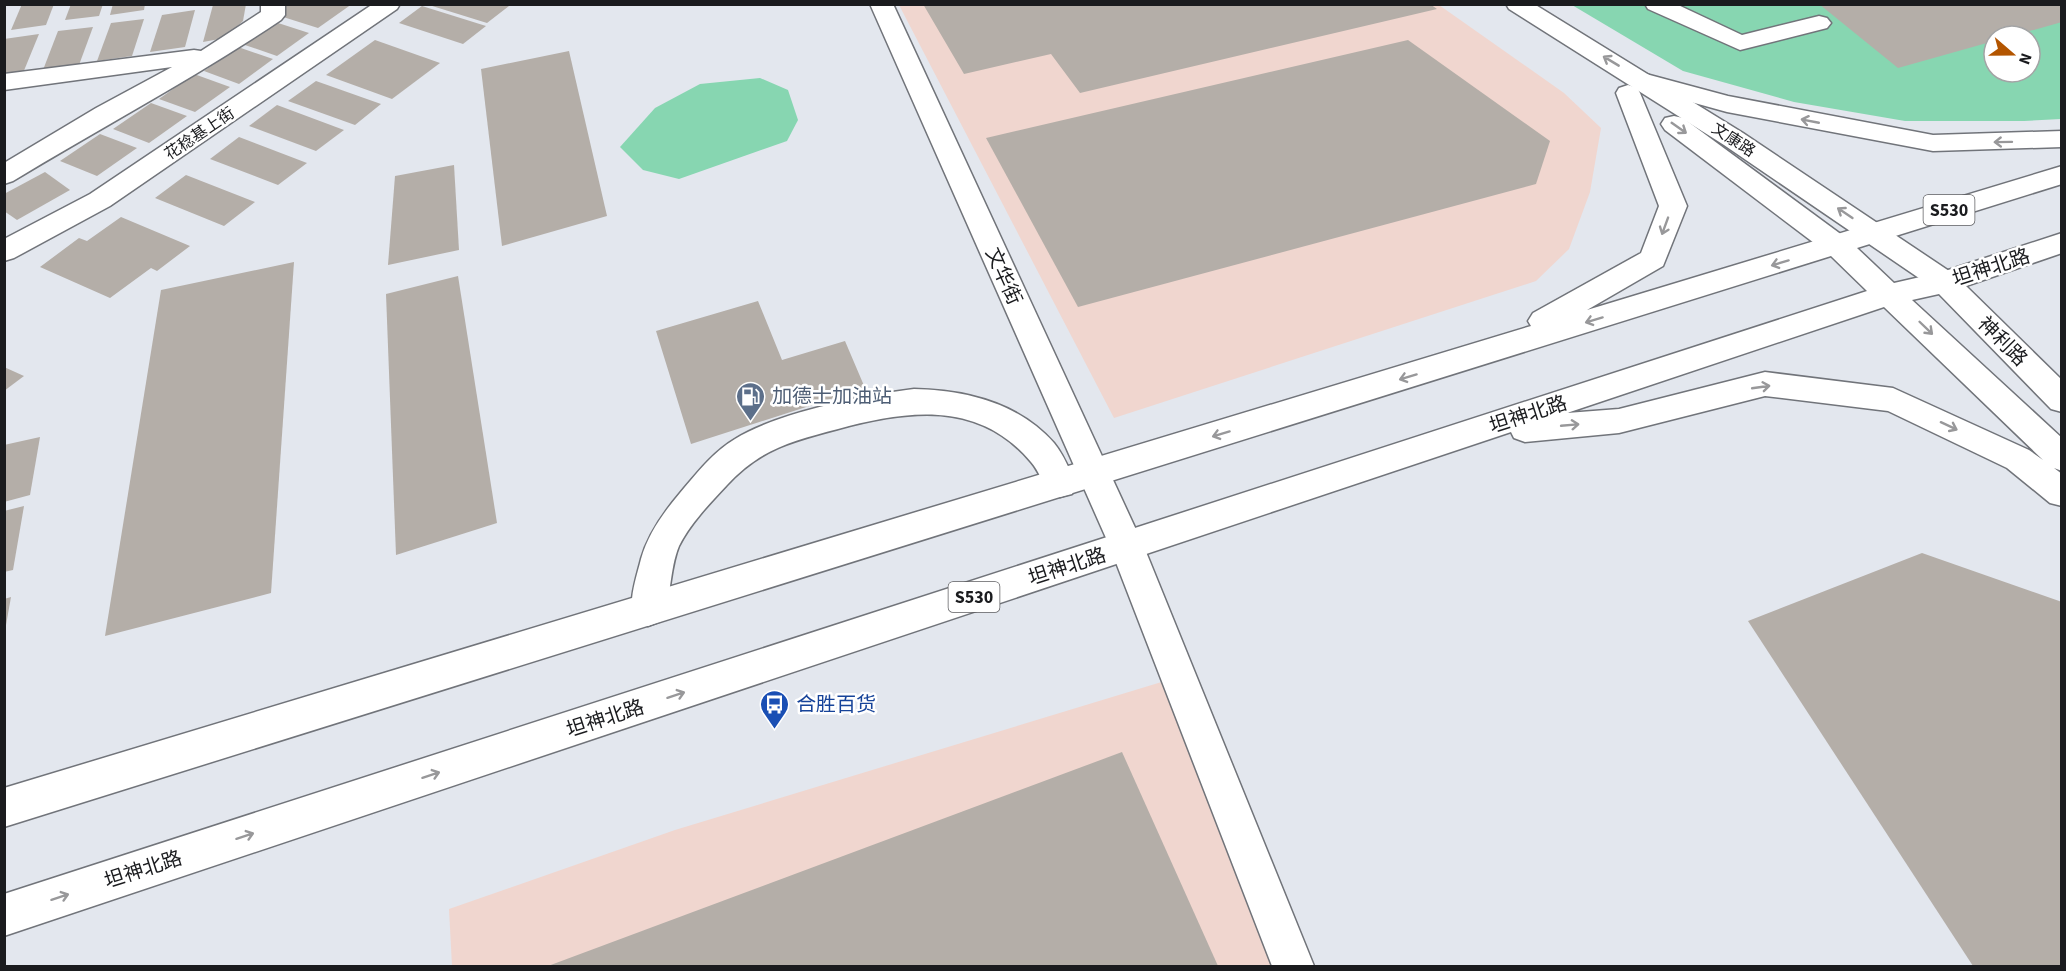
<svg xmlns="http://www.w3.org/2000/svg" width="2066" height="971" viewBox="0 0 2066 971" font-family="'Source Sans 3','Noto Sans SC',sans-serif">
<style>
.commercial{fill:#f0d6cf}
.green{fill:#87d6b1;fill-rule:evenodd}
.building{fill:#b4aea8}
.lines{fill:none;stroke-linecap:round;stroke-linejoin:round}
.minor-casing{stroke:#71747a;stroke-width:3}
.major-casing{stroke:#71747a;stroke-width:3}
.minor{fill:#fff;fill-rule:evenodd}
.major{fill:#fff;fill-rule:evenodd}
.oneway{stroke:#98989a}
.labels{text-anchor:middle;stroke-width:5;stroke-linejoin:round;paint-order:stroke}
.far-street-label{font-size:16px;fill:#1a1b1e;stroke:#fff}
.shield{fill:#fff;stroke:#5f5f62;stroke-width:1.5}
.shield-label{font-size:18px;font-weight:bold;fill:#1a1b1e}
.street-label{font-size:20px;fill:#1a1b1e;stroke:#fff}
.service-label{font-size:20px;fill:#4e5e75;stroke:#fff;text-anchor:start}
.transit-label{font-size:20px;fill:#164399;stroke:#fff;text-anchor:start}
</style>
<rect width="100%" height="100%" fill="#e3e7ee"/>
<!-- commercial -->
<g class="commercial">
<polygon points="899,5 1439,5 1564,93 1601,128 1590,192 1569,249 1536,281 1114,418"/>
<polygon points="1178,677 1293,966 452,966 449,909 675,830"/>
</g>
<!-- green -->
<g class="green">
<path d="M 1572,5 L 2061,5 L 2061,119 L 2024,121 L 1905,121 L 1794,102 L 1683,71 ZM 1994,36 L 2030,36 L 2030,72 L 1994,72 Z"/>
<polygon points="760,78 788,90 798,120 787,141 679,179 643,170 620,147 655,108 700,84"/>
</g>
<!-- building -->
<g class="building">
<polygon points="22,4 54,4 46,25 11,30"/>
<polygon points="71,4 103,4 99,16 65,20"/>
<polygon points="113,4 145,4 144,10 110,15"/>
<polygon points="246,4 243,21 225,38 203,42 213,5"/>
<polygon points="281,4 352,4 318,28 280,16"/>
<polygon points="505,4 509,6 487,23 429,5"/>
<polygon points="923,4 1430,4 1437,9 1080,93 1051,54 964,74"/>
<polygon points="1819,4 2062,4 2062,22 2012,36 1994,36 1994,41 1898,68"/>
<polygon points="422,6 486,26 463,44 399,23"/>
<polygon points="195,10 185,47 150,52 162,15"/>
<polygon points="144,19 132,56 97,61 111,23"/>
<polygon points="275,22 309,33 277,56 242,44"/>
<polygon points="93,27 79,65 43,70 58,31"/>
<polygon points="39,34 23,73 4,75 4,39"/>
<polygon points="375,40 440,63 392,99 326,75"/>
<polygon points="1408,40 1550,141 1536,184 1078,307 986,138"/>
<polygon points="238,47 273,59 239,84 204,71"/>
<polygon points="569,51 607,216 502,246 481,69"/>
<polygon points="194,74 230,87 195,112 159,99"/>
<polygon points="316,81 381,104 355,125 288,101"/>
<polygon points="151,103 187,116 149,143 113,129"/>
<polygon points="277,105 344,130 316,151 249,126"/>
<polygon points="100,134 137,148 97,176 60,161"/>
<polygon points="239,137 307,163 278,185 210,159"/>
<polygon points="454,165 459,250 388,265 395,176"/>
<polygon points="45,172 70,190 17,220 4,211 4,194"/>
<polygon points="186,175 255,202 224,226 155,198"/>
<polygon points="121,217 190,246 157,271 151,268 110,298 40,267 79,238 87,241"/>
<polygon points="294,262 271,593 105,636 161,290"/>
<polygon points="458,276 497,523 396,555 386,294"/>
<polygon points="758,301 782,360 845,341 865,388 691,444 656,331"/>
<polygon points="4,367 24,376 4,391"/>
<polygon points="40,437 30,495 4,502 4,445"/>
<polygon points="24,506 13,570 4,572 4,511"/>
<polygon points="1922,553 2062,602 2062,966 1973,966 1748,621"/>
<polygon points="11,597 6,625 4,625 4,599"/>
<polygon points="1122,752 1218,966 548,966"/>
</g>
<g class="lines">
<defs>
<g id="minor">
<path d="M 261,4 L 285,4 L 285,15 L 281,20 C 195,78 102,127 13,181 L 4,184 L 4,163 L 96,108 L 172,67 L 4,90 L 4,74 L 194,50 L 201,51 L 261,12 Z"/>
<polygon points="373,4 400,4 397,9 110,206 14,258 4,261 4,239 90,194"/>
<polygon points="870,4 893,4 1144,547 1314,966 1272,966 1110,547"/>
<polygon points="1506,4 1534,4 1743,133 1955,275 1959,282 1955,289 1945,292 1935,289 1724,145 1509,9"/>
<polygon points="1645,4 1676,4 1742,35 1819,16 1827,18 1831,23 1827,28 1740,50 1648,9"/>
<polygon points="1674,116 1683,118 1846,238 1850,245 1846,252 1836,255 1826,252 1665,130 1661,124 1665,118"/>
<path d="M 914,389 C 965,390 1019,403 1054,443 C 1064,455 1070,471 1076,484 L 1072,494 L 1060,497 L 1048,494 C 1043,483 1039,471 1031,462 C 979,400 907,410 838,429 C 792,441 760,449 727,485 C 710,503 690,524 679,546 C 669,570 672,598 661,621 L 648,626 L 635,621 C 627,603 636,579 641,559 C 648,534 663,513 680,493 C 696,474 713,452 735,439 C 776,413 865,395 914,389 Z"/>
</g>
<g id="major">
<polygon points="1646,74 1728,96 1933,135 2062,131 2062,147 1933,151 1727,112 1637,87 1634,82 1637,77"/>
<path d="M 1628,85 L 1637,88 L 1640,93 L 1687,206 L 1663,266 L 1587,310 L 2062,166 L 2062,184 L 1857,248 L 1894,283 L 1942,272 L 2062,233 L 2062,253 L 1966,286 L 2062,380 L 2062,412 L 2051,409 L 1939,294 L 1912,300 L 2062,438 L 2062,471 L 2054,468 L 2062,474 L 2062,506 L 2050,503 L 2007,468 L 1888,411 L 1765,396 L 1619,433 L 1525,442 L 1514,438 L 1511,432 L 4,936 L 4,894 L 1867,291 L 1831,256 L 4,827 L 4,788 L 1531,326 L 1528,321 L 1533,313 L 1641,253 L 1659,206 L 1616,93 L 1619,88 ZM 1884,307 L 2043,460 L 2029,450 L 1893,388 L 1765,372 L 1619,409 L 1567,413 Z"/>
</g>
</defs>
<!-- minor casing -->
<use href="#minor" class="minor-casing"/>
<!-- major casing -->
<use href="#major" class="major-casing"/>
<!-- minor -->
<use href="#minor" class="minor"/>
<!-- major -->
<use href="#major" class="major"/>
</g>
<!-- one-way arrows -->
<defs><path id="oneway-shaft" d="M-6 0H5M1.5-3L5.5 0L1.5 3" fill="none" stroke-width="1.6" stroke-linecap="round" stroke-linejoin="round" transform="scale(1.5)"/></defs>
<g class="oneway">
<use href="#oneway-shaft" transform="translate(1611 61) rotate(-149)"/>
<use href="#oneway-shaft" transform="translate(1810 121) rotate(-169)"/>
<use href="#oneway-shaft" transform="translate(1679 128) rotate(35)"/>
<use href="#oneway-shaft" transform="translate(2003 142) rotate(179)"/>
<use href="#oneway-shaft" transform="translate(1845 213) rotate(-146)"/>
<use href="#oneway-shaft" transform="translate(1665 226) rotate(110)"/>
<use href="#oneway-shaft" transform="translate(1780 263) rotate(163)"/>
<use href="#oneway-shaft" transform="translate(1594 320) rotate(163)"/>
<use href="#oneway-shaft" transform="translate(1926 328) rotate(44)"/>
<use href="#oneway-shaft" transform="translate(1408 377) rotate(163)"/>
<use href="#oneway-shaft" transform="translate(1761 387) rotate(-8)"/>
<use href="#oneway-shaft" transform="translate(1570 425) rotate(-5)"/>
<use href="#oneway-shaft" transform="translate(1949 426) rotate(25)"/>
<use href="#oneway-shaft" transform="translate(1221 434) rotate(163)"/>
<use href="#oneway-shaft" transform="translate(676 695) rotate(-18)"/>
<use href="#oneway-shaft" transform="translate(431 775) rotate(-18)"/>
<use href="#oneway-shaft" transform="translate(245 836) rotate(-18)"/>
<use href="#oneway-shaft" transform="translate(60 897) rotate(-18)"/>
</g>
<!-- icons -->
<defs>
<symbol id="fuel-pin" viewBox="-11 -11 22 30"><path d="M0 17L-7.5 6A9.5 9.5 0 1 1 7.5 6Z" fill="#5c6f8a" stroke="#fff"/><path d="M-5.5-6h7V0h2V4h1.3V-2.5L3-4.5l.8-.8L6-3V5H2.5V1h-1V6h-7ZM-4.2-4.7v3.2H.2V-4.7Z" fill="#fff"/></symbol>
<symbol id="bus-pin" viewBox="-11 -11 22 30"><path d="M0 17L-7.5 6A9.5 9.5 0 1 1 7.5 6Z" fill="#1a4fb4" stroke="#fff"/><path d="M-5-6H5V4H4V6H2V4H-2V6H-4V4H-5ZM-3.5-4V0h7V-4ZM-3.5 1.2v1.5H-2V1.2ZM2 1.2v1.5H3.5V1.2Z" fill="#fff"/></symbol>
</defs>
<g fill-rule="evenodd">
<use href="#fuel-pin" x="734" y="380" width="33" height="45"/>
<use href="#bus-pin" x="758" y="688" width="33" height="45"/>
</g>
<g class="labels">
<!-- far-street labels -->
<g class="far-street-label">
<text transform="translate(199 133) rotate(-34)" y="6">花稔基上街</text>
<text transform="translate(1734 139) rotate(33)" y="6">文康路</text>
</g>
<!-- shield labels -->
<g class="shield">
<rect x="1923.5" y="195" width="51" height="30" rx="4.5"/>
<rect x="948.5" y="582" width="51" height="30" rx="4.5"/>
</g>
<g class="shield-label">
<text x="1949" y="216">S530</text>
<text x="974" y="603">S530</text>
</g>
<!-- street labels -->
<g class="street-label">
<text transform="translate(1991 267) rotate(-18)" y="7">坦神北路</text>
<text transform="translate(1004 276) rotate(66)" y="7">文华街</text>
<text transform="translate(2003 341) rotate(45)" y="7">神利路</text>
<text transform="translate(1528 414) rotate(-18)" y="7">坦神北路</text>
<text transform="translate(1067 566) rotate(-18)" y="7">坦神北路</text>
<text transform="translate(605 718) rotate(-18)" y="7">坦神北路</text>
<text transform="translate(143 869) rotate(-18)" y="7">坦神北路</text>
</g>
<!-- service labels -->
<g class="service-label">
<text x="772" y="403">加德士加油站</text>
</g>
<!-- transit labels -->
<g class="transit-label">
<text x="796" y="711">合胜百货</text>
</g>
</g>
<!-- border -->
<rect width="2066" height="971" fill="none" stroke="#1a1b1e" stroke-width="12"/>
<!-- north arrow -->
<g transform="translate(2012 54) rotate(110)"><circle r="28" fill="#ffffff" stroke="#a3a4a5" stroke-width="1.5"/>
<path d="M0-4.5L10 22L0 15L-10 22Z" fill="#b35500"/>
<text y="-9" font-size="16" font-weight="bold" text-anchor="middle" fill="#1a1b1e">N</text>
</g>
</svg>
